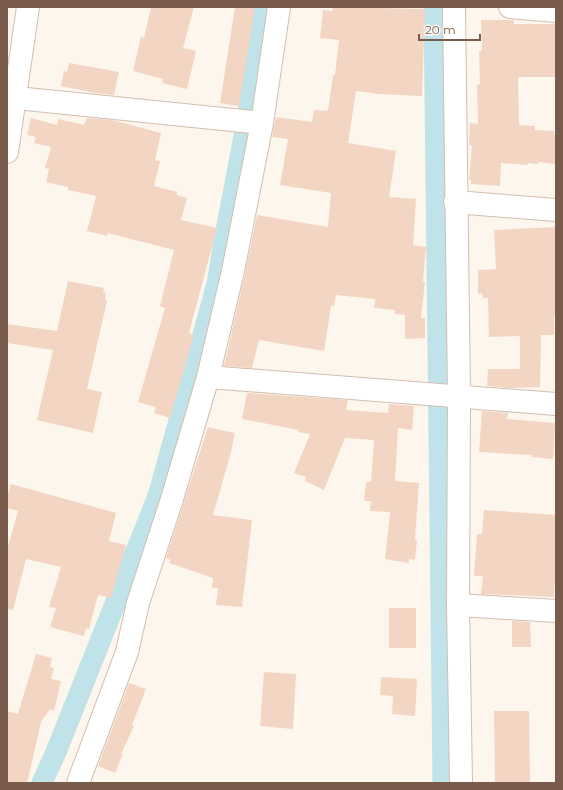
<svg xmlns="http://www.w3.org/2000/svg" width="563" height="790" viewBox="0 0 563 790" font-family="Montserrat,sans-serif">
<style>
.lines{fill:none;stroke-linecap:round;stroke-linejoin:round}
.canal{stroke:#bfe3e8;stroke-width:21}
.building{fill:#f3d5c3}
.minor-casing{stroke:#d1beb0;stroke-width:24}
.minor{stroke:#fff;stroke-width:22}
</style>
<rect width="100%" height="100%" fill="#fdf6ec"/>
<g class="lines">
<!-- canal -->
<g class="canal">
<polyline points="434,7 443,783"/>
<polyline points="42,783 56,752 158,496 217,284 225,236 245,131 264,7"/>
</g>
</g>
<!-- building -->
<g class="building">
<polygon points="151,7 194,7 183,48 196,51 187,89 162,83 163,79 133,71 141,37 144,38"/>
<polygon points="235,7 255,7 239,106 220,103"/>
<polygon points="333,7 425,9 422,96 379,94 356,91 348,143 396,151 389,197 416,199 413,245 426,247 423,282 425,282 421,318 425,318 425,338 405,339 405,315 395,314 395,310 374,308 375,299 336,295 334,306 331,306 324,351 259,340 252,368 224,366 245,274 257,215 328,227 331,193 280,185 288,139 272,137 276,117 312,122 314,110 328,111 333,75 335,75 339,40 320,38 323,10 332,11"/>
<polygon points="481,20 514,20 514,24 556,24 556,77 518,77 519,125 535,126 535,130 554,131 554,135 556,135 556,164 538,162 538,164 528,163 528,165 501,163 500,186 471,184 471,180 469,180 472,146 469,145 470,123 478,124 477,85 480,84 479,51 482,51"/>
<polygon points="69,63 119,72 114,95 95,93 61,86 64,71 67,72"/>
<polygon points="31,118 57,125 58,119 84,125 87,118 112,120 161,133 155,160 160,161 154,186 177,192 177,195 187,198 181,220 217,228 189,333 194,335 170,418 154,413 156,407 138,402 165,308 160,306 174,250 108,233 107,236 87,231 96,196 68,190 68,187 46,182 49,169 45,168 51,147 34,143 36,137 27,135"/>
<polygon points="556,227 556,317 554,317 554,335 541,335 540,387 509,388 487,386 488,369 520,369 520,336 489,337 488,298 483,298 482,293 478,294 478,270 496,269 494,230"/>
<polygon points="68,281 104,288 103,292 106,293 105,300 107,301 87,389 102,392 93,433 37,420 53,350 7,343 7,324 57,331"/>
<polygon points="247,393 348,400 346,410 388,413 389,404 414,406 412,430 398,428 395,481 419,483 415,540 417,540 415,560 409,559 409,563 385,559 390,512 370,511 371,501 364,501 366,482 371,482 374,440 345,438 324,490 305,481 306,477 294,473 310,434 298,432 299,430 242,419"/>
<polygon points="482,411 508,413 507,419 555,423 553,459 532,457 532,455 479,452"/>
<polygon points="208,427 235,433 231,452 213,515 252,520 242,607 216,605 218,588 212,588 213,578 169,563 171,560 166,558"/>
<polygon points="11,484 116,513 109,541 126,545 111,598 98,595 89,629 86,628 84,636 50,627 56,608 49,607 61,567 26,559 13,610 7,609 7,550 18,511 7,508 7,498"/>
<polygon points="484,510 556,515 556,564 554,597 481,594 483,576 474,576 477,534 482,534"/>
<rect x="389" y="608" width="27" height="40"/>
<polygon points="512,621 530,622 531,647 512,647"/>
<polygon points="36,654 52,658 50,667 54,668 51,679 61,681 54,711 50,709 41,722 27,783 7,783 7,711 18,714"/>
<polygon points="264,672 296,674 293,729 260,726"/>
<polygon points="381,677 417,679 415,716 392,714 393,696 380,695"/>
<polygon points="129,683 146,689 132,725 134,726 121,754 123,754 115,773 98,766"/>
<polygon points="494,711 529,711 530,783 495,783"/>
</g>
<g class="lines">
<defs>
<g id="minor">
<polyline points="454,7 459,396 458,605 461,783"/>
<polyline points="510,7 556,11"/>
<polyline points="7,97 262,123"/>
<polyline points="7,152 28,7"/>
<polyline points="455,202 556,210"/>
<polyline points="208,377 556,404"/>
<polyline points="458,605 556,611"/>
<polyline points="78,783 127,652 138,603 172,499 208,377 233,271 262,123 279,7"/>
</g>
</defs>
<!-- minor casing -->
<use href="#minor" class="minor-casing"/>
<!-- minor -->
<use href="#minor" class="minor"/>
</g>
<!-- border -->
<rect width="563" height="790" fill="none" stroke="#7a5c4d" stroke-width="16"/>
<!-- scale -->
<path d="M419 34v6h61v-6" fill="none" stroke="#7a5c4d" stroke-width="2"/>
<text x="425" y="34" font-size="12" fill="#7a5c4d" stroke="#fffaf3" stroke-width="3" paint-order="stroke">20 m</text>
</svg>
